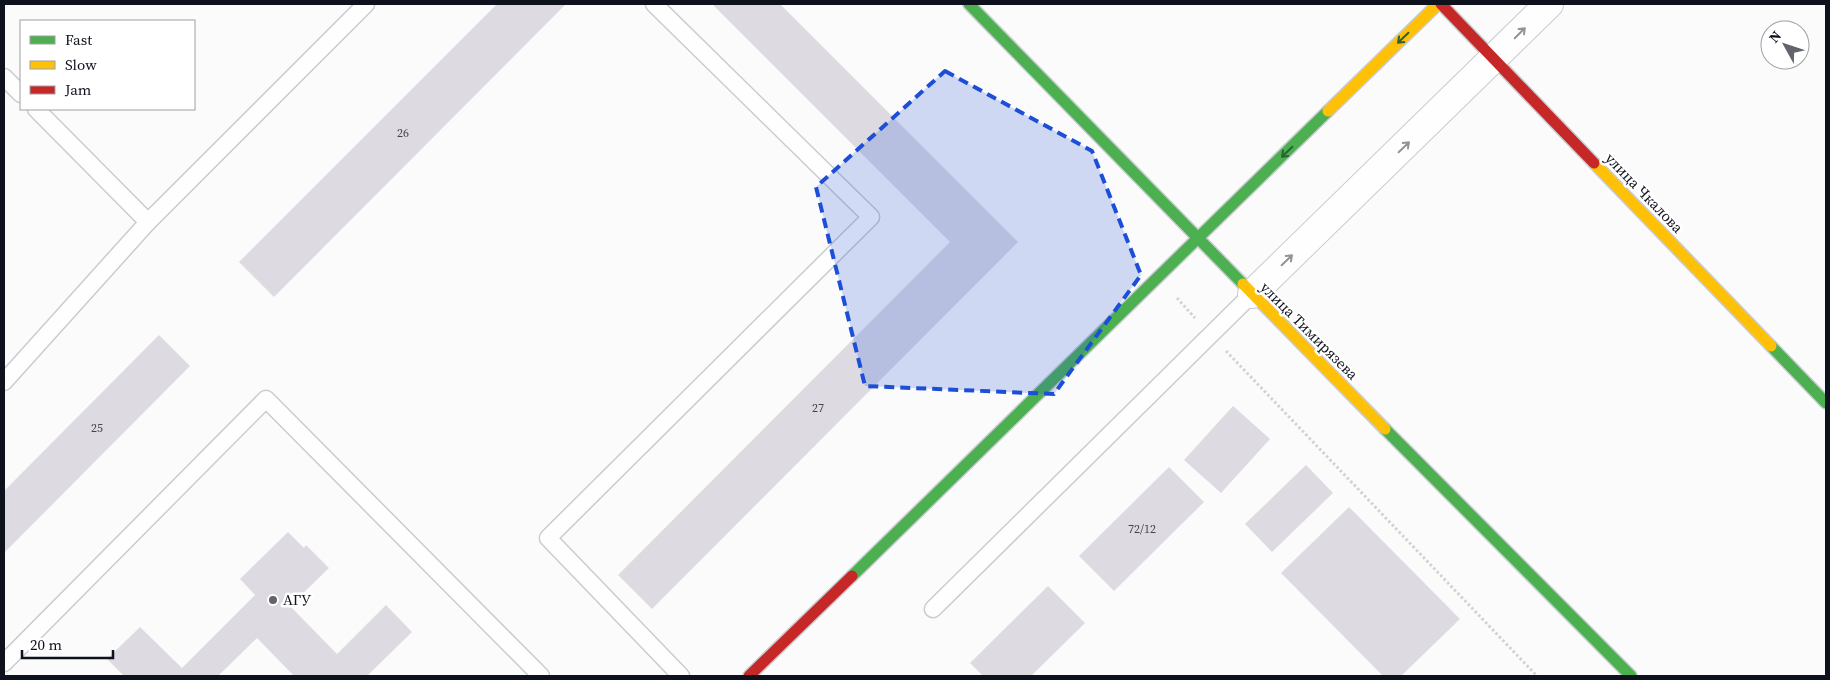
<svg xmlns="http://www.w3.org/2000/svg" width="1830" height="680" viewBox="0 0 1830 680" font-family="'Source Serif 4',serif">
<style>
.building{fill:#dddbe1}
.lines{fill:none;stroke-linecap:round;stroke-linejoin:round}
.lane-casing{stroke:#c9ccd1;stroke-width:19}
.street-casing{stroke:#c9ccd1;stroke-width:30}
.fast-casing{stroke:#c9ccd1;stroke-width:14}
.slow-casing{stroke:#c9ccd1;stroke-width:14}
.jam-casing{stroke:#c9ccd1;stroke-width:14}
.path{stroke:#d2d2d3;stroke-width:3;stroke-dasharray:2.5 2.5;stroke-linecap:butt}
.lane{stroke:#fefefe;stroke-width:16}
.street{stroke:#fefefe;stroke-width:28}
.fast{stroke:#4caf50;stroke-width:11}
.slow{stroke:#ffc107;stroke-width:11}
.jam{stroke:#c62828;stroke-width:11}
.oneway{stroke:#929498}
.oneway2{stroke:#2d6036}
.marked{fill:#1d4ed8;fill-opacity:0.2;stroke:#1d4ed8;stroke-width:4;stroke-dasharray:10 6;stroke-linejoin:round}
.poi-dot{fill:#61646a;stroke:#fff;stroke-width:2}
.labels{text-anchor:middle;stroke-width:5;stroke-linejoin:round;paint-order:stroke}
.number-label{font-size:12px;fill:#42444d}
.street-label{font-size:15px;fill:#0e121c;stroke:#fff}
.poi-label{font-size:15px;fill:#0e121c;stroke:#fff;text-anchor:start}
</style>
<rect width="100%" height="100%" fill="#fbfbfb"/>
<!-- building -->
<g class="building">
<polygon points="497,4 566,4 274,297 239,262"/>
<polygon points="712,4 780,4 1018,242 652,609 618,575 950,242"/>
<polygon points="159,335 190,366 4,553 4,491"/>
<polygon points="1233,406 1270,439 1221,493 1184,460"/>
<polygon points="1306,465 1333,493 1272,552 1245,524"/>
<polygon points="1169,467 1204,502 1114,591 1079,556"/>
<polygon points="1349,507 1460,619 1401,676 1383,676 1281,573"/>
<polygon points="288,532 304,548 306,545 329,568 290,606 337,654 386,605 412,632 367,676 294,676 257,638 218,676 124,676 107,659 140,627 182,668 255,595 240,579"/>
<polygon points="1048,586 1085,623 1031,676 983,676 970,663"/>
</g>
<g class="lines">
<defs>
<g id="lane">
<polyline points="654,4 871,217 548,538 681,676"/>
<polyline points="4,77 21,94"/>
<polyline points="148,222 366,4"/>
<polyline points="4,382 148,222 36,109"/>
<polyline points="933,609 1252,294"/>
<polyline points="4,663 266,399 541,676"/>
</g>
<polyline id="street" points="1252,294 1549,4"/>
<g id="fast">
<polyline points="969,4 1243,284"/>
<polyline points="1771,346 1826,403"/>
<polyline points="1385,429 1631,676"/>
<polyline points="852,576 1328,111"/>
</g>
<g id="slow">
<polyline points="1328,111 1438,4"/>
<polyline points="1594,163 1771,346"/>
<polyline points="1243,284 1385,429"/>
</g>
<g id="jam">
<polyline points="1441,4 1594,163"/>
<polyline points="749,676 852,576"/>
</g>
</defs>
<!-- lane casing -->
<use href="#lane" class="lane-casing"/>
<!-- street casing -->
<use href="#street" class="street-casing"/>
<!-- fast casing -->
<use href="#fast" class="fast-casing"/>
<!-- slow casing -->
<use href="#slow" class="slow-casing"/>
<!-- jam casing -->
<use href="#jam" class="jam-casing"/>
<!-- path -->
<g class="path">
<polyline points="1177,298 1195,318"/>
<polyline points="1226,351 1537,676"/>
</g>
<!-- lane -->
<use href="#lane" class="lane"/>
<!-- street -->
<use href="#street" class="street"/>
<!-- fast -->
<use href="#fast" class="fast"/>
<!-- slow -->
<use href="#slow" class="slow"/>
<!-- jam -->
<use href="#jam" class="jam"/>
</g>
<!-- one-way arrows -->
<defs><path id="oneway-shaft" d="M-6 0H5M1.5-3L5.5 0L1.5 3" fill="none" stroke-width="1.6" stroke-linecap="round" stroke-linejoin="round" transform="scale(1.25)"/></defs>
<g class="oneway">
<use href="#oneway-shaft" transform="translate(1520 33) rotate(-45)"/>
<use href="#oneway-shaft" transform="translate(1404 147) rotate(-44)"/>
<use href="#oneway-shaft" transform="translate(1287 260) rotate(-44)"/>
</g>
<g class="oneway2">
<use href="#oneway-shaft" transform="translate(1403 38) rotate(136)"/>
<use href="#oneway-shaft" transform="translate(1287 152) rotate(136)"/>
</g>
<!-- marked area -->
<path class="marked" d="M 945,71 L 1092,151 L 1141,275 L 1054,394 L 865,386 L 816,187 Z"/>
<!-- markers -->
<circle class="poi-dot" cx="273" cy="600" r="5"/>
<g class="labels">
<!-- number labels -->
<g class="number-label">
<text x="403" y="137">26</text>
<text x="818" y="412">27</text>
<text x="97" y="432">25</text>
<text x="1142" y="533">72/12</text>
</g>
<!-- street labels -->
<g class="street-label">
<text transform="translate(1644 193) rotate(46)" y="5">улица Чкалова</text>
<text transform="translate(1309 331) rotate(45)" y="5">улица Тимирязева</text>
</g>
<!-- poi labels -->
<g class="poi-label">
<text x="283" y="605">АГУ</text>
</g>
</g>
<!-- border -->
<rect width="1830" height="680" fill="none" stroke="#0e121c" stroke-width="10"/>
<!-- legend -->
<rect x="20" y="20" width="175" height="90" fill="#ffffff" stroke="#9fa0a4"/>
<rect x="30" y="36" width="25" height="8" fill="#4caf50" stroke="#9fa0a4"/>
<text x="65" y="45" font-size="15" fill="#0e121c">Fast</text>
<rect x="30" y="61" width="25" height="8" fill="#ffc107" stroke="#9fa0a4"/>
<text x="65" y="70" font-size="15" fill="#0e121c">Slow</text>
<rect x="30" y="86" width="25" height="8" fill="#c62828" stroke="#9fa0a4"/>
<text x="65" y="95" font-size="15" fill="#0e121c">Jam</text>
<!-- north arrow -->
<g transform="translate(1785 45) rotate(310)"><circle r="24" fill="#ffffff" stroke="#9fa0a4"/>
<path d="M0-4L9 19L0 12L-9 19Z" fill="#61646a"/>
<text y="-8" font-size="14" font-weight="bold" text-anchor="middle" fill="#0e121c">N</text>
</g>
<!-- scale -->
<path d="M22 650v8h91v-8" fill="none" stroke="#0e121c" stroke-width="2.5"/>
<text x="30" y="650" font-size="15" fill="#0e121c" stroke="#ffffff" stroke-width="4" paint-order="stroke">20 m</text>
</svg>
